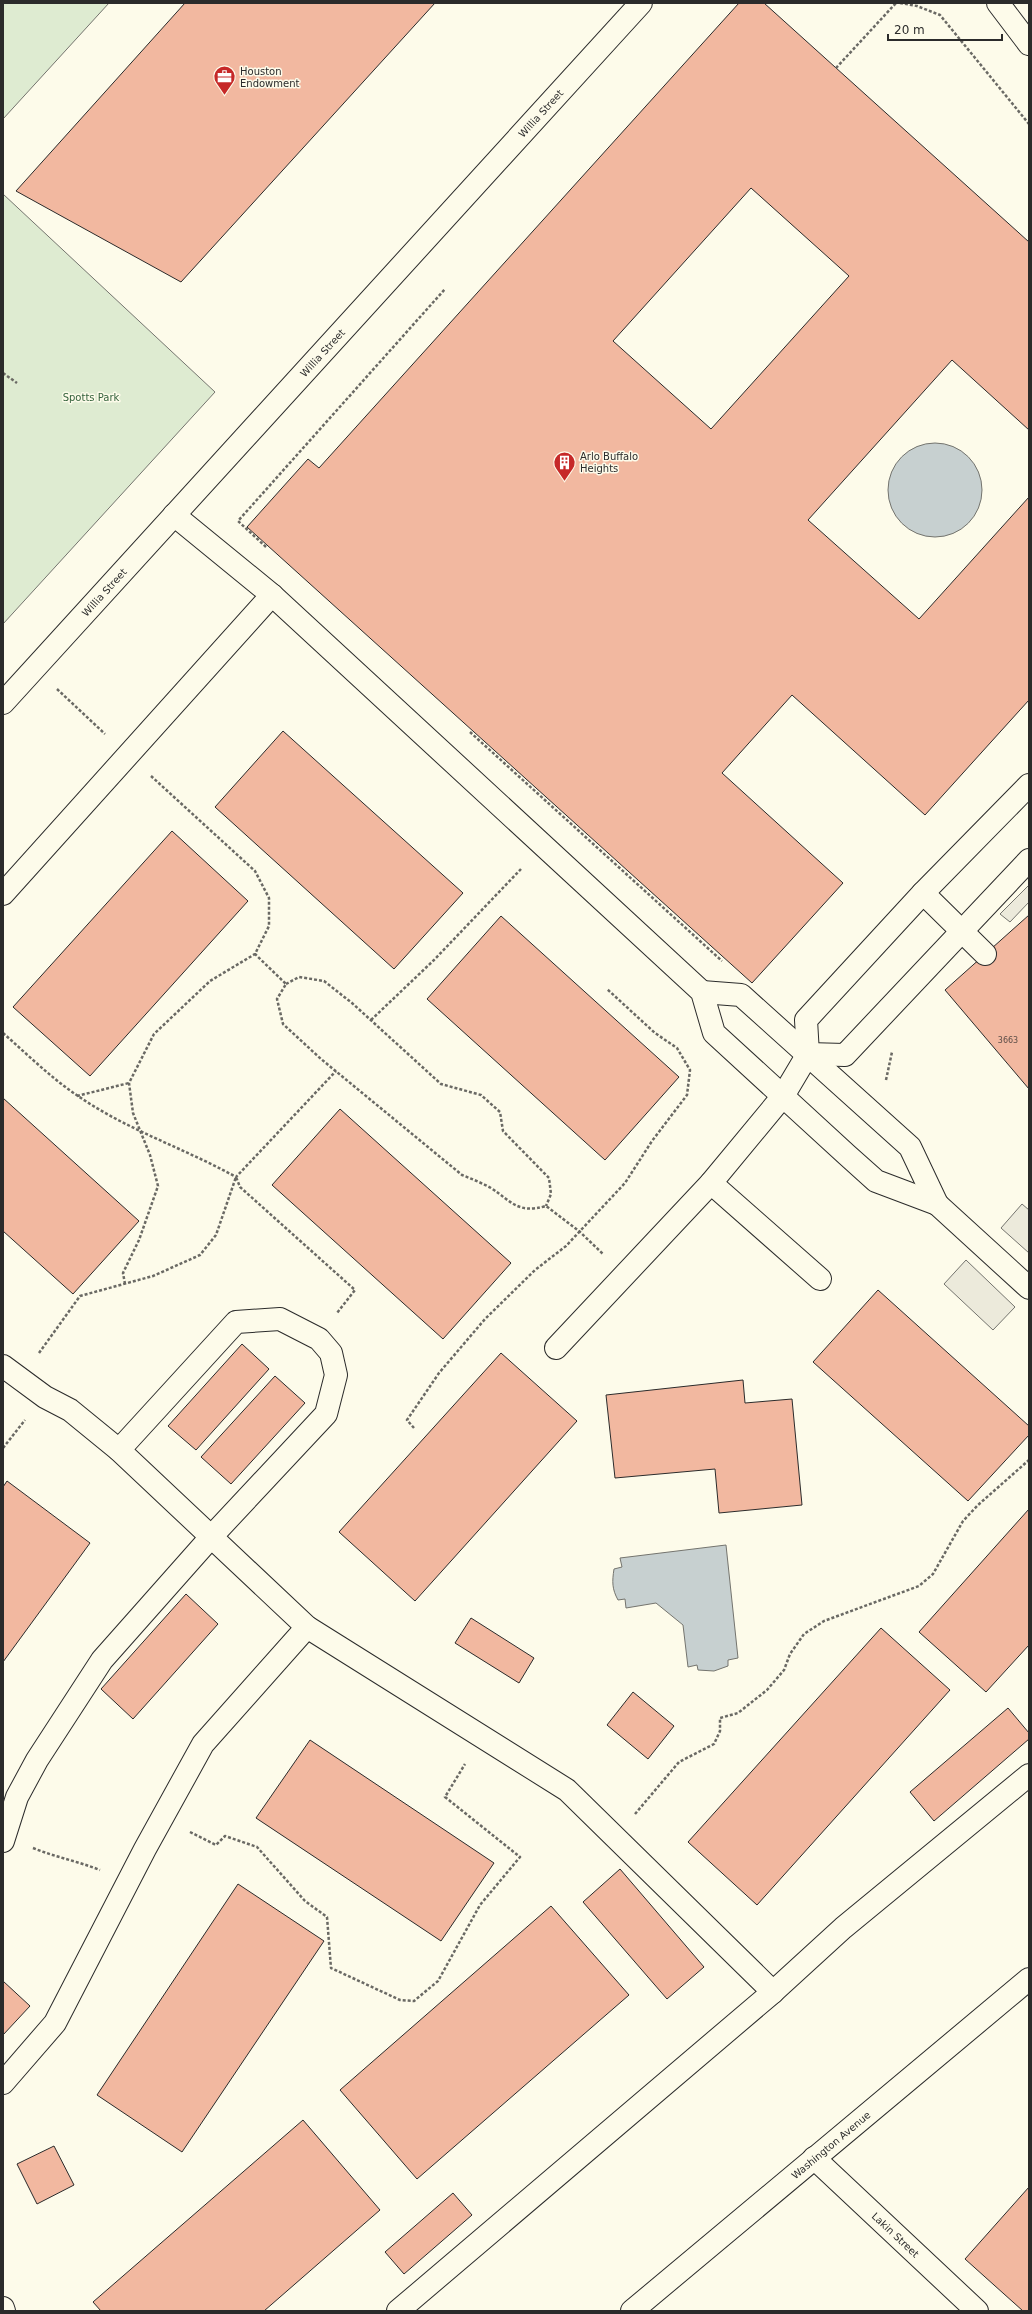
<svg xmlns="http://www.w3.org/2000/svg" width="1032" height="2314" viewBox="0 0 1032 2314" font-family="'DejaVu Sans',sans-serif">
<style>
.green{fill:#deebd1;stroke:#74746e}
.parking{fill:#eceadb;stroke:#74746e}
.water{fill:#c7d0d0;stroke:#74746e}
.building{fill:#f2b8a0;stroke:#2b2b2b;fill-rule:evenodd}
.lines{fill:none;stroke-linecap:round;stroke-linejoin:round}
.minor-casing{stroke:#2b2b2b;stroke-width:24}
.major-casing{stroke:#2b2b2b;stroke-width:24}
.path{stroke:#6a6964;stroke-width:2.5;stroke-dasharray:3 2;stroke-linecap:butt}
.minor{stroke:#fdfbea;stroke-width:22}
.major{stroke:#fdfbea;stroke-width:22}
.labels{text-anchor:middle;stroke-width:3;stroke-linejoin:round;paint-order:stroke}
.number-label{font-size:8px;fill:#5d4e48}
.poi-label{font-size:10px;fill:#2b2b2b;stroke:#fdfbea;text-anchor:start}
.street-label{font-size:10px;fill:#2b2b2b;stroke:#fdfbea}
.park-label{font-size:10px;fill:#34623c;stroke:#fdfbea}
</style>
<rect width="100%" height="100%" fill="#fdfbea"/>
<!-- green -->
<g class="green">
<polygon points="3,3 109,3 3,119"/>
<polygon points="3,194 215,392 3,624"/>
</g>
<!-- parking -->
<g class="parking">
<polygon points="1029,885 1029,902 1010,922 1000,914"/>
<polygon points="1022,1204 1029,1210 1029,1253 1001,1228"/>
<polygon points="966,1260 1015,1307 993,1330 944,1284"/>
</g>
<!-- water -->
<g class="water">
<circle cx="935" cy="490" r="47"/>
<path d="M 726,1545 L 738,1658 L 728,1660 L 728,1666 L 714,1671 L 698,1670 L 697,1665 L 688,1667 L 683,1625 L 656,1603 L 626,1608 L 625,1599 L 618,1600 C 612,1589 612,1582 614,1569 L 622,1567 L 620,1558 Z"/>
</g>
<!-- building -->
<g class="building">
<polygon points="185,3 435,3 181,282 16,191"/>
<path d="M 739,3 L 764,3 L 1029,242 L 1029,430 L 952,360 L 808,520 L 919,619 L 1029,497 L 1029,700 L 925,815 L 792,695 L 722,773 L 843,883 L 752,983 L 247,527 L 308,459 L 319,468 ZM 751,188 L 849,276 L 711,429 L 613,341 Z"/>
<polygon points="283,731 463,893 394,969 215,807"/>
<polygon points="172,831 248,901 90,1076 13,1007"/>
<polygon points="1029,915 1029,1089 945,990"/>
<polygon points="501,916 679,1077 605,1160 427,999"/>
<polygon points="3,1098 139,1221 73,1294 3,1231"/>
<polygon points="340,1109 511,1263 443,1339 272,1185"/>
<polygon points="878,1290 1029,1426 1029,1435 968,1501 813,1362"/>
<polygon points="242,1344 269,1369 196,1450 168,1426"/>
<polygon points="501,1353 577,1421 415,1601 339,1532"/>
<polygon points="275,1376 305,1403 231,1484 201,1457"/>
<polygon points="743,1380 745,1403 792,1399 802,1505 719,1513 715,1469 615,1478 606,1395"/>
<polygon points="7,1481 90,1543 3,1662 3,1487"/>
<polygon points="1029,1509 1029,1645 986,1692 919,1632"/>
<polygon points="186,1594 218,1624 133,1719 101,1689"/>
<polygon points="471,1618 534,1658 519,1683 455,1643"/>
<polygon points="881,1628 950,1690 757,1905 688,1842"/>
<polygon points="633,1692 674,1726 648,1759 607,1725"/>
<polygon points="1008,1708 1029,1733 1029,1739 934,1821 910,1792"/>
<polygon points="310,1740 494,1863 441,1941 256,1818"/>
<polygon points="620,1869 704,1967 667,1999 583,1902"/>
<polygon points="238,1884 324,1941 182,2152 97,2095"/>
<polygon points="551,1906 629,1995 417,2179 340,2090"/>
<polygon points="3,1981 30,2006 3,2035"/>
<polygon points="303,2120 380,2210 264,2311 101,2311 93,2302"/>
<polygon points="54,2146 74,2185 37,2204 17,2164"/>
<polygon points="1029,2187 1029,2311 1023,2311 965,2259"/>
<polygon points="453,2193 472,2215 404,2274 385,2252"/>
</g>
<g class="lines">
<defs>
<g id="minor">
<polyline points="174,515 272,595 702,992 714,1033 847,1155 876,1181 937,1204 1029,1288"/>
<path id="s1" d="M 3,703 L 641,3"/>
<polyline points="923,893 985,954"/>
<polyline points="3,894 272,595"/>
<polyline points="702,992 741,995 910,1147 937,1204"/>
<polyline points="808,1054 845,1055 1029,860"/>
<polyline points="711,1183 820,1279"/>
<polyline points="556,1348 711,1183 783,1096 808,1054 806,1020 923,893 1029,785"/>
<polyline points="3,1366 45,1397 70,1410 119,1450 307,1627 567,1790 773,1992"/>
<polyline points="3,1841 17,1797 37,1760 102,1660 211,1537 326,1414 336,1375 331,1353 319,1339 280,1319 236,1322 119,1450"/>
<polyline points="3,2083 55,2023 145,1849 203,1744 307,1627"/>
<path id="s2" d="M 814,2158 L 977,2311"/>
<polyline points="3,2308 4,2311"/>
<polyline points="398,2311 773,1992 843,1928 1029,1775"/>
</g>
<g id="major">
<polyline points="998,3 1029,44"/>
<path id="s3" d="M 632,2311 L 1029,1979"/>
</g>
</defs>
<!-- minor casing -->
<use href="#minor" class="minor-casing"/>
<!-- major casing -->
<use href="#major" class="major-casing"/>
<!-- path -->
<g class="path">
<polyline points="900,3 917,6 940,15 1029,124"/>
<polyline points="836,68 896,3"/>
<polyline points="3,373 17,383"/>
<polyline points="266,547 238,521 445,289"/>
<polyline points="57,689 105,734"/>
<polyline points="470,732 722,961"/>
<path d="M 151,776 L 255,871 L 269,898 L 269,926 L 255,954 L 286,984 L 277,999 L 283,1024 L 321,1059 L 462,1175 C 472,1179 482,1183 491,1188 C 512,1202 518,1214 546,1206 L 579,1231 L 603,1254"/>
<polyline points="286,984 299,977 324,981 352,1003 441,1084 481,1095 500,1112 503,1131 549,1178 551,1194 546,1206"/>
<polyline points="371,1020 434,960 521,869"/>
<path d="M 3,1033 C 27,1054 51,1078 78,1096 C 127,1130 184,1148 236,1177 L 336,1071"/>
<polyline points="886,1080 892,1052"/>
<polyline points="77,1096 129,1083"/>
<polyline points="125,1284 123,1273 139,1240 158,1186 150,1155 133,1113 129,1083 154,1034 210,981 255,954"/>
<polyline points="39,1353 80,1296 153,1276 200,1255 216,1235 236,1177 240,1187 355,1290 337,1313"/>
<polyline points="414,1428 407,1420 439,1373 485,1319 535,1270 566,1246 625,1183 652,1141 687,1095 690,1070 677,1048 655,1033 607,989"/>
<polyline points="3,1448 25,1420"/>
<polyline points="635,1814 679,1762 714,1744 720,1731 720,1718 738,1713 767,1690 784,1670 790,1654 804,1634 824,1621 919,1586 933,1574 963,1521 978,1505 1029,1460"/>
<polyline points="190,1832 216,1845 225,1836 257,1847 305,1901 327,1917 331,1968 400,2000 414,2001 438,1981 480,1905 520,1857 445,1797 465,1764"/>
<path d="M 33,1848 C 55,1857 77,1861 100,1870"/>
</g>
<!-- minor -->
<use href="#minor" class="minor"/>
<!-- major -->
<use href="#major" class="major"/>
</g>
<!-- icons -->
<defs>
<symbol id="office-pin" viewBox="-11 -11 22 30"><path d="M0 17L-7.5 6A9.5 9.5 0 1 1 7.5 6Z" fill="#c62828" stroke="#fdfbea"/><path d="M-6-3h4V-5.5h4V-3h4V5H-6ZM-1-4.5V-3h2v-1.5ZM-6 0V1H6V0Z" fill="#fff"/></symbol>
<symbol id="building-pin" viewBox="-11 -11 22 30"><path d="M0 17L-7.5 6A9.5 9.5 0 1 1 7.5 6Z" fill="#c62828" stroke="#fdfbea"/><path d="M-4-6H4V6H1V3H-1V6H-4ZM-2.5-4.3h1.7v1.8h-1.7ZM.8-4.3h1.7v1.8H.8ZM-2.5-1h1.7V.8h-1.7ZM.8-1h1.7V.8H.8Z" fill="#fff"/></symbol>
</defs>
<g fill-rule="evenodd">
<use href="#office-pin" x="212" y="64" width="25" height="34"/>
<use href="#building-pin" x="552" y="450" width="25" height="34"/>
</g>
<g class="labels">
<!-- number labels -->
<g class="number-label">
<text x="1008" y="1043">3663</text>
</g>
<!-- poi labels -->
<g class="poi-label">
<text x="240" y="75">Houston<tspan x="240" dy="12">Endowment</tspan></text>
<text x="580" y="460">Arlo Buffalo<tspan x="580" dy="12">Heights</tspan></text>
</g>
<!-- street labels -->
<g class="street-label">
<text dy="4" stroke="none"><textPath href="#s1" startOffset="798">Willia Street</textPath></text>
<text dy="4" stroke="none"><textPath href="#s1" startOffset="474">Willia Street</textPath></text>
<text dy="4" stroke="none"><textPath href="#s1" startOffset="150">Willia Street</textPath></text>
<text dy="4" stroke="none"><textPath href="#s3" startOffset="259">Washington Avenue</textPath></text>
<text dy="4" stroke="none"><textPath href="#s2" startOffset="112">Lakin Street</textPath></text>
</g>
<!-- park labels -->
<g class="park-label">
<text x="91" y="401">Spotts Park</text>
</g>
</g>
<!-- border -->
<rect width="1032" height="2314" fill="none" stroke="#2b2b2b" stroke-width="8"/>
<!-- scale -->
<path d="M888 34v6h114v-6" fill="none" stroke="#2b2b2b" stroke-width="2"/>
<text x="894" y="34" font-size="12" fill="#2b2b2b" stroke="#fdfbea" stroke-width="3" paint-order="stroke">20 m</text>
</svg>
